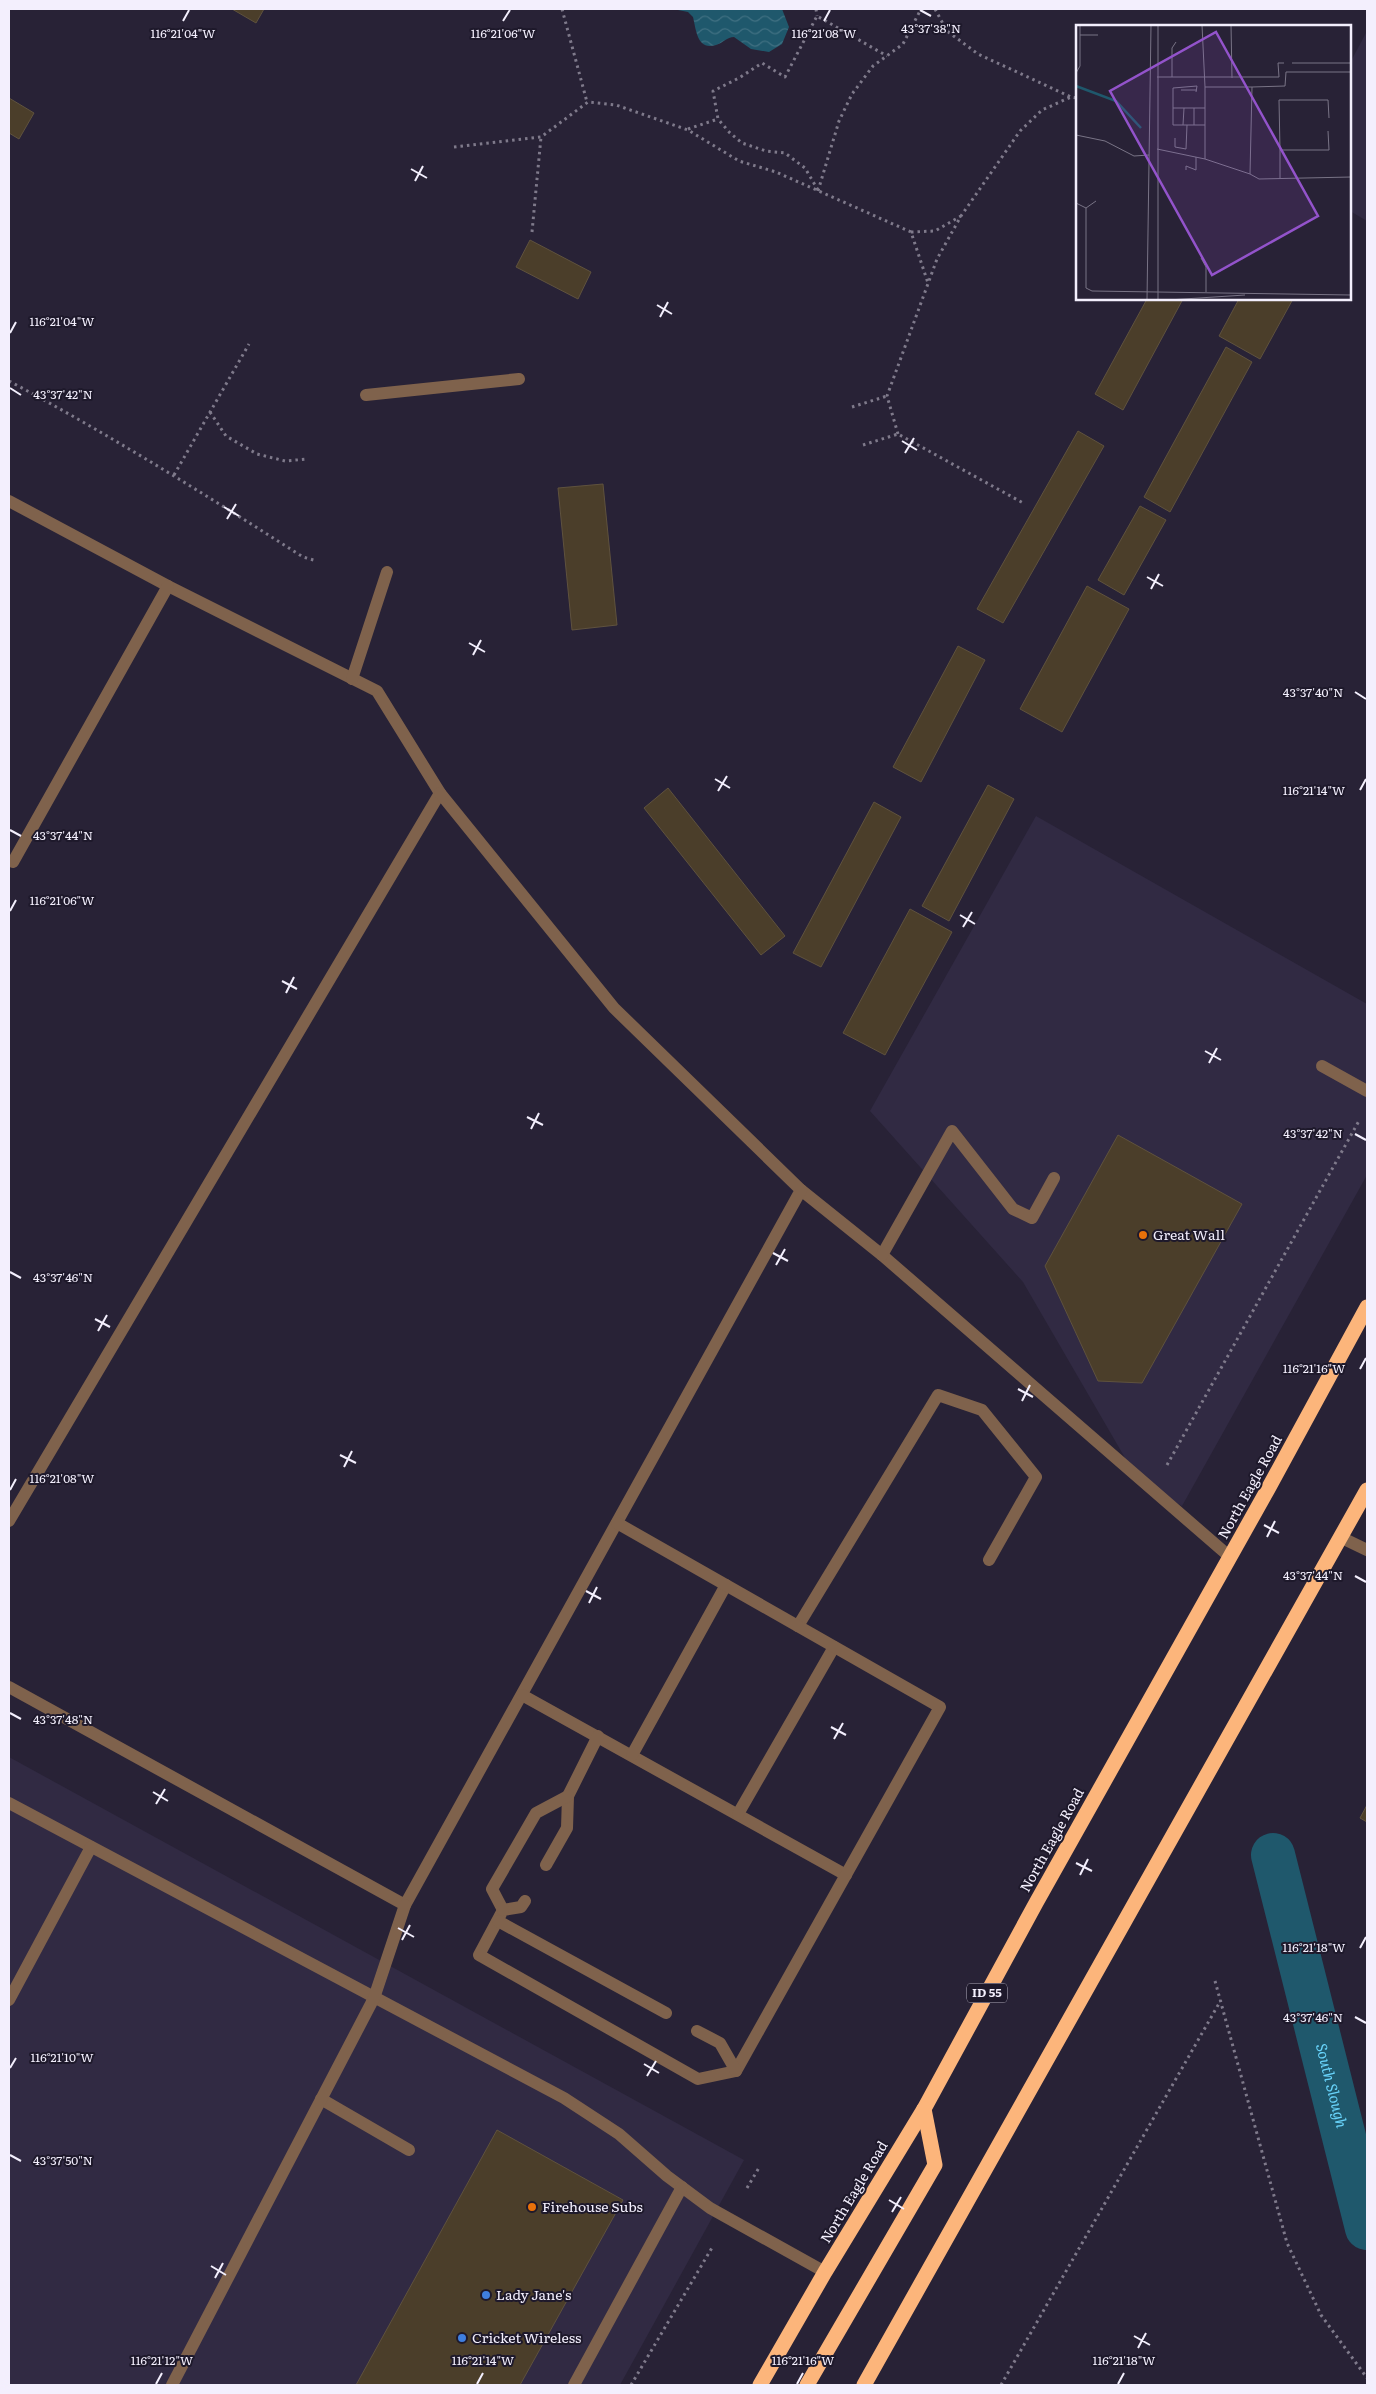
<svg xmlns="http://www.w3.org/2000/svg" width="1376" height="2394" viewBox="0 0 1376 2394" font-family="Literata,serif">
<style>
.built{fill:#312a43}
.water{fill:url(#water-waves)}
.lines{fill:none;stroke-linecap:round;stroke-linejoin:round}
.canal{stroke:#1f586c;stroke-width:44}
.building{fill:#4b3e2a;stroke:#5f523e}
.path{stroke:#7f7a8b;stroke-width:3;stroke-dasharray:2.5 4;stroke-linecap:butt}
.lane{stroke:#7f624c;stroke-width:12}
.street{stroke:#7f624c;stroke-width:12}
.highway{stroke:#fcb57b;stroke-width:15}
.ticks{fill:none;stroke:#f3effd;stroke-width:2}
.food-dot{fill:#e8710a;stroke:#1e192b;stroke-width:2}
.shop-dot{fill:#3f7fe0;stroke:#1e192b;stroke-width:2}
.labels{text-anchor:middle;stroke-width:4;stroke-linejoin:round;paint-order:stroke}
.shield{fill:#1e192b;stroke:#b3afbe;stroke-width:1}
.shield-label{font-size:12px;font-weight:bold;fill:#f3effd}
.poi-label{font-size:14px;fill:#f3effd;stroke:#1e192b;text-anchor:start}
.street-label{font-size:14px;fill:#f3effd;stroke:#1e192b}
.water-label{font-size:15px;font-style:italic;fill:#68d3fa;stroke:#1e192b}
.inset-river{fill:none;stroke:#1f586c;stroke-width:2.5}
.inset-road{fill:none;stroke:#797486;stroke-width:1}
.view{fill:#9353cb;fill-opacity:0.15;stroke:#9353cb;stroke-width:2.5}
.inset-edge{fill:none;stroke:#f3effd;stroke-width:2.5}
.ticks-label{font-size:12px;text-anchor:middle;fill:#f3effd;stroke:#1e192b;stroke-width:4;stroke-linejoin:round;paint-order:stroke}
</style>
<defs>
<pattern id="water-waves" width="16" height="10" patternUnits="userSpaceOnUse" patternTransform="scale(1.25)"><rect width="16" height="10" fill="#1f586c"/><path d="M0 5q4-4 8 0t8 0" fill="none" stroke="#407082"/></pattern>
</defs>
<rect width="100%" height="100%" fill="#282236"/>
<!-- built -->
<g class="built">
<polygon points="1367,31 1367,221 1350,211 1350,63"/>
<polygon points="1036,816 1367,1004 1367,1175 1182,1506 1139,1482 1023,1282 870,1111"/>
<polygon points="9,1757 744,2160 620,2385 9,2385"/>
</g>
<!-- water -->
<path class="water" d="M 673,9 L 782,9 L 789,27 L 782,44 L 769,52 L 751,49 L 734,37 C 727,37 723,43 716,45 C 697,51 696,29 693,17 L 688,12 Z"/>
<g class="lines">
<!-- canal -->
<path class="canal" id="s1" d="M 1273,1855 L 1367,2228"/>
</g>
<!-- building -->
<g class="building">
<polygon points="232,9 264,9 256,23"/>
<polygon points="9,98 34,113 19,139 9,133"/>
<polygon points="530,240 591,272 578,299 516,267"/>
<polygon points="1147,299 1183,299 1123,410 1095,394"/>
<polygon points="1239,299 1293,299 1260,359 1219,336"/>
<polygon points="1226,347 1252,362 1170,512 1144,497"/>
<polygon points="1078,431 1104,446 1003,623 977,609"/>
<polygon points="603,484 617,625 572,630 558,488"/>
<polygon points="1140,506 1166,520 1124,595 1098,580"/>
<polygon points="1087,586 1129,609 1062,732 1020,709"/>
<polygon points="958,646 985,660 921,782 893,767"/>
<polygon points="988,785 1014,799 949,921 922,906"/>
<polygon points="668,788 785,936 761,955 644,808"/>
<polygon points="874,802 901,817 821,967 793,953"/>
<polygon points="910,909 952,932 885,1055 843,1033"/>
<polygon points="1118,1135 1242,1204 1142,1383 1098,1381 1045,1266"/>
<polygon points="1367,1805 1367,1822 1360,1818"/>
<polygon points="497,2130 623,2200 520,2385 356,2385"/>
</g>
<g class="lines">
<!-- path -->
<g class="path">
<polyline points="562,9 587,102"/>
<polyline points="816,9 817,16"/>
<polyline points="935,9 947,31 978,54 1071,97"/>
<polyline points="688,129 718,119"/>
<polyline points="454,147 541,137 588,102 616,105 688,130 739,161 776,172 911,232 928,283"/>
<polyline points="818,190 805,168 785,153 766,151 742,143 730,133 718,119 713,91 739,78 762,63 785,77 817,16 887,56"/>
<polyline points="818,191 839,121 852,94 873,66 903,44 921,9"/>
<polyline points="532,232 541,137"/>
<polyline points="911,232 935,231 961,216"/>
<path d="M 9,381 C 110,435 206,495 303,557 L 317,561"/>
<polyline points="852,407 887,396"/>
<polyline points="210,412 226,436 257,454 285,461 308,459"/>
<polyline points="898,434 887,396 937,259 961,216 1020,131 1042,110 1071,97 1077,98"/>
<polyline points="863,445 898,434 1025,504"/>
<polyline points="174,475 249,344"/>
<polyline points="1167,1465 1360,1119"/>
<polyline points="1215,1981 1287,2243 1321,2315 1367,2378"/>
<polyline points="747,2188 760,2166"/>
<polyline points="631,2385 713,2246"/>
<polyline points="1001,2385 1221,2000"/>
</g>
<!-- lane -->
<g class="lane">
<polyline points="366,395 519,379"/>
<polyline points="9,501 168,586 377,691 440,793 9,1521"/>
<polyline points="352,679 387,572"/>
<polyline points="13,862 168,586"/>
<polyline points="1322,1066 1367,1091"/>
<polyline points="801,1190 882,1255 1230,1557"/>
<polyline points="882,1255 952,1131 1013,1209 1032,1218 1054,1178"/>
<polyline points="798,1626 938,1395 982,1410 1036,1477 989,1560"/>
<polyline points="9,1687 405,1905 801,1190 614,1008 440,793"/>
<polyline points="522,1695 846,1875"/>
<polyline points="632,1755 726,1585"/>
<polyline points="9,1803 564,2098 619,2134 667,2176 710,2208 825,2272"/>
<polyline points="738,1814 834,1647"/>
<polyline points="546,1865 567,1828 568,1796 598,1736"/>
<polyline points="525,1901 521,1907 503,1910 479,1955 698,2079 736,2071 940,1707 617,1523"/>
<polyline points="503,1910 492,1889 536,1813 568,1796"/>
<polyline points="498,1921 666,2013"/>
<polyline points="9,2000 91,1847"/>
<polyline points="697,2031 720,2043 736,2071"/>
<polyline points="321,2099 409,2150"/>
<polyline points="172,2385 374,1998 405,1905"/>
<polyline points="574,2385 682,2187"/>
</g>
<!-- street -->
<polyline class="street" points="1340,1537 1367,1550"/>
<!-- highway -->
<g class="highway">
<polyline points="760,2385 825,2272 924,2109 1036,1903 1268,1489 1367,1307"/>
<polyline points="807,2385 935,2165 924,2109"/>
<polyline points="864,2385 1367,1490"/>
</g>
</g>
<!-- ticks -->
<path class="ticks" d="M 920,10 L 931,16M 183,21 L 189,10M 503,21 L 510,10M 824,21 L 830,10M 411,169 L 427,178M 415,181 L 423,166M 657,305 L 672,314M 660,317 L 668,302M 10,333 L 16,322M 10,388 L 21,395M 902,441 L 917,450M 905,453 L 914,438M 224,507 L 239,516M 227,519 L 236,504M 1147,577 L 1163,586M 1151,589 L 1159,574M 469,643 L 485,652M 473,655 L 481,640M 1355,692 L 1366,699M 715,779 L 730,788M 1360,790 L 1366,779M 718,791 L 727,776M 10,830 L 21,836M 10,911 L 16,900M 960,915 L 975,924M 963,927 L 972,912M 282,981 L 297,989M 286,993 L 294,977M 1205,1051 L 1221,1060M 1209,1063 L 1217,1048M 527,1117 L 543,1125M 531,1129 L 539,1113M 1355,1134 L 1366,1140M 773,1253 L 788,1261M 776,1265 L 785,1249M 10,1272 L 21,1278M 95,1319 L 110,1327M 98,1331 L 107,1315M 1360,1369 L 1366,1358M 1018,1389 L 1033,1397M 1022,1401 L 1030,1385M 340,1455 L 356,1463M 344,1467 L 352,1451M 10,1490 L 16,1479M 1264,1525 L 1279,1533M 1267,1537 L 1275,1521M 1355,1576 L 1366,1582M 586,1591 L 601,1599M 589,1603 L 597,1587M 10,1713 L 21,1719M 831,1727 L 846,1735M 834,1739 L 843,1723M 153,1792 L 168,1801M 156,1804 L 165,1789M 1076,1863 L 1092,1871M 1080,1875 L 1088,1859M 398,1928 L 414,1937M 402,1940 L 410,1925M 1360,1948 L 1366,1937M 1355,2017 L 1366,2023M 644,2064 L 659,2073M 10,2068 L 16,2058M 647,2076 L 656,2061M 10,2155 L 21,2161M 889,2200 L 904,2209M 892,2212 L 901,2197M 211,2266 L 226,2275M 215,2278 L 223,2263M 1134,2336 L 1150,2345M 1138,2348 L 1146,2333M 156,2384 L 162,2373M 477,2384 L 483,2373M 797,2384 L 803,2373M 1118,2384 L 1124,2373"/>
<!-- markers -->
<g class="food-dot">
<circle cx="1143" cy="1235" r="5"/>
<circle cx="532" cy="2207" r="5"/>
</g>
<g class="shop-dot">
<circle cx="486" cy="2295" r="5"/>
<circle cx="462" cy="2338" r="5"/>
</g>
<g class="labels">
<!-- shield labels -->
<rect class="shield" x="967" y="1983.5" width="40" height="19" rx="4"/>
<g class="shield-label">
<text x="987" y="1997">ID 55</text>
</g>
<!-- poi labels -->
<g class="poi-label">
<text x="1153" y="1240">Great Wall</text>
<text x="542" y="2212">Firehouse Subs</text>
<text x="496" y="2300">Lady Jane's</text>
<text x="472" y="2343">Cricket Wireless</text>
</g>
<!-- street labels -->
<g class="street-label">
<text transform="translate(1250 1487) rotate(-61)" y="5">North Eagle Road</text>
<text transform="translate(1052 1840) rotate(-61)" y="5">North Eagle Road</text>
<text transform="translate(854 2192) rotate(-59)" y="5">North Eagle Road</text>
</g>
<!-- water labels -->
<g class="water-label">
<text dy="5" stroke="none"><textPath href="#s1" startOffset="238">South Slough</textPath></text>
</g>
</g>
<!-- overview -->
<g transform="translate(1076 25)">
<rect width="275" height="275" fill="#282236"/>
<path class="inset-river" d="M 0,61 L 40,76 L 65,103"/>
<path class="inset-road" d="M 126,0 L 129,62M 155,0 L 156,53M 4,10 L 22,10M 216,38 L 275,38M 275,47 L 210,47 L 209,61 L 176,62 L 174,149 L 183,154 L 275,152M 0,48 L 4,41 L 4,0M 81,52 L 203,52 L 202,38 L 208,38M 96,52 L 96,23 L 100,17M 105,65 L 121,65M 120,67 L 121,61 L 97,63 L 97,100 L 129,100M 97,83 L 129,83M 118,83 L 118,100M 107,100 L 108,83M 252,106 L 253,125 L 204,125 L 203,75 L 252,75 L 253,93M 0,110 L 29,116 L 58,131 L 73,130M 99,113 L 99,122 L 110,124 L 111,100M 81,124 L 129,134M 110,145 L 110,141 L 120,145 L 120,132M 174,149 L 129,134 L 129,62 L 176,62M 204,153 L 204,125M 0,178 L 10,183 L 20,176M 10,183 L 10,263 L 16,266 L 275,270M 125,233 L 130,242 L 130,267M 71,275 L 75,0M 82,275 L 82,0M 92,275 L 169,270"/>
<path class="view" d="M 140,7 L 242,191 L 136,250 L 34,66 Z"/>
<rect width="275" height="275" class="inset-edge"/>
</g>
<g class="ticks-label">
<text x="931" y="33">43°37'38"N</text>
<text x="183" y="38">116°21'04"W</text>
<text x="503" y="38">116°21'06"W</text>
<text x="824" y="38">116°21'08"W</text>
<text x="62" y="326">116°21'04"W</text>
<text x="63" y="399">43°37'42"N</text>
<text x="1313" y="697">43°37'40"N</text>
<text x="1314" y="795">116°21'14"W</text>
<text x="63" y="840">43°37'44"N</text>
<text x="62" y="905">116°21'06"W</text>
<text x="1313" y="1138">43°37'42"N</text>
<text x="63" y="1282">43°37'46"N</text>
<text x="1314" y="1373">116°21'16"W</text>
<text x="62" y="1483">116°21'08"W</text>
<text x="1313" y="1580">43°37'44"N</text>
<text x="63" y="1724">43°37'48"N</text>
<text x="1314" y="1952">116°21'18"W</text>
<text x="1313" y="2022">43°37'46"N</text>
<text x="62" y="2062">116°21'10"W</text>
<text x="63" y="2165">43°37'50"N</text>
<text x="162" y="2365">116°21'12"W</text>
<text x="483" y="2365">116°21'14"W</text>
<text x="803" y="2365">116°21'16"W</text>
<text x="1124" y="2365">116°21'18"W</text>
</g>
<!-- border -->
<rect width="1376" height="2394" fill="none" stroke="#f3effd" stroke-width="20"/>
</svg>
